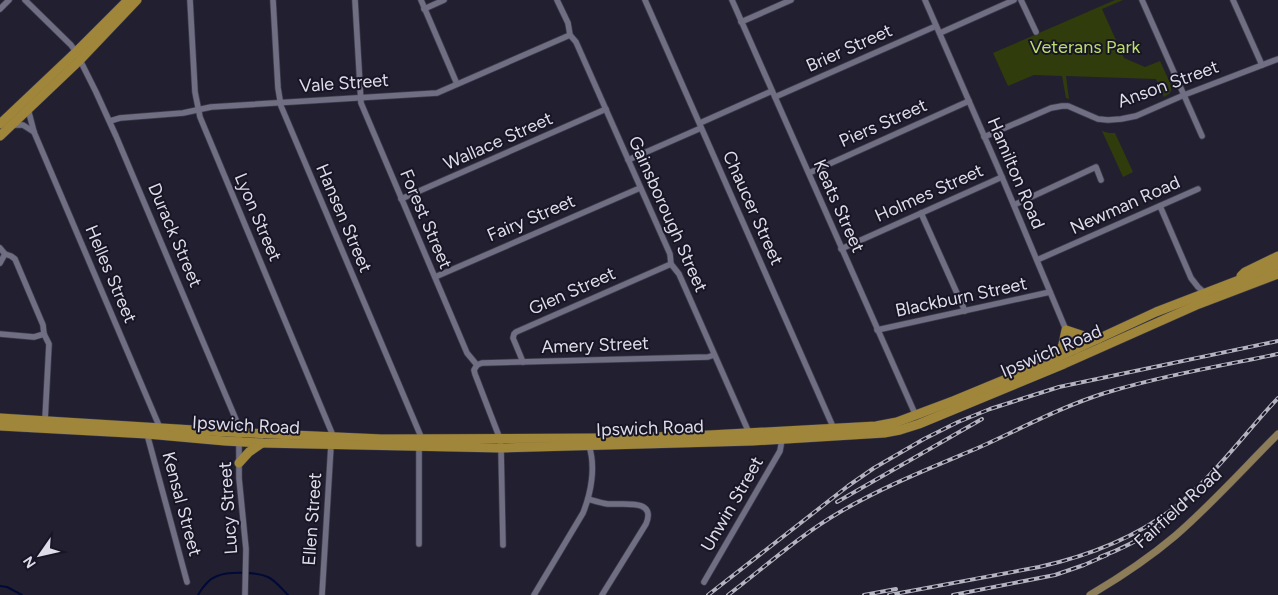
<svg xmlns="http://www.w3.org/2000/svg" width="1278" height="595" viewBox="0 0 1278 595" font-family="Figtree,sans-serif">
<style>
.green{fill:#303c0b}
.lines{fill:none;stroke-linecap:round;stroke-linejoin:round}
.stream{stroke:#000a37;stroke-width:2}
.minor-casing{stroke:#3d3c4a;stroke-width:7}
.major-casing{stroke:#3d3c4a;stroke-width:8}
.highway-casing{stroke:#3d3c4a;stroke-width:10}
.minor{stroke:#706e83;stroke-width:5.5}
.major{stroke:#8c7c57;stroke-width:7}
.highway{stroke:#9f863a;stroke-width:9}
.rail-casing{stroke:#b4b3c0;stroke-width:4}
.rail{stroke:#181626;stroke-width:2;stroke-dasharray:5.5;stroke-linecap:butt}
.labels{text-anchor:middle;stroke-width:4;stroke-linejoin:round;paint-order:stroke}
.park-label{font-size:18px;fill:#bcdd6d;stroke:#181626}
.street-label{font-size:18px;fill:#dddce8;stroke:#181626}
</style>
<rect width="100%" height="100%" fill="#221f30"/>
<!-- green -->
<g class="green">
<polygon points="1115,0 1123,0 1102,9 1124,58 1145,67 1160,61 1171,85 1171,91 1169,94 1164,97 1156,79 1066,76 1069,99 1066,98 1062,76 1034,75 1008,86 993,53"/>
<polygon points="1102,131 1109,133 1115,133 1133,172 1123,177"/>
</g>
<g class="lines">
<!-- stream -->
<g class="stream">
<polyline points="0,586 7,587 22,595"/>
<path d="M 198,595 C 202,588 209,579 217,576 C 229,571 256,572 268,577 C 276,581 282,589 288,595"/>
</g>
<defs>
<g id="minor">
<polyline points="25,0 71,45 76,52 96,92 116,136 237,422 239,432 239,478 246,549 245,595"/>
<polyline points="190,0 195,92 200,117 334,438"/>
<polyline points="273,0 278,88 281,106 422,439"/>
<polyline points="355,0 361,103 467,353 477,365"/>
<polyline points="421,0 457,84"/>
<polyline points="557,0 568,23 570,35 576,42 670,254 671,264 679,274 750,435"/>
<polyline points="645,0 834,429"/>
<polyline points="732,0 916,416"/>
<polyline points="925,0 1002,177 1066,330 1077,351"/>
<polyline points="1021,0 1036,32"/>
<polyline points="1142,0 1202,136"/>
<polyline points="1233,0 1262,65"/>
<polyline points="0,9 9,0"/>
<polyline points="424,9 444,0"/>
<polyline points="741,22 791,0"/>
<polyline points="940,33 1014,0"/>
<polyline points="775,97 936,26"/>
<polyline points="28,109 34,132 160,428"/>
<polyline points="110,121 120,118 183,113 211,107 437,93 570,35"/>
<polyline points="700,123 772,91"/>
<polyline points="11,125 23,125 34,132"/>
<polyline points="984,137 1051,108 1062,106 1068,106 1098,119 1108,120 1121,119 1136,116 1184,95 1278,59"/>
<polyline points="628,160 701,128"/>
<polyline points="809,173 969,101"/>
<polyline points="401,199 606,109"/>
<polyline points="1014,205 1096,167 1101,180"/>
<polyline points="1160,206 1191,278 1198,287 1205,293"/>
<polyline points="921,213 965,311"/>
<polyline points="0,248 5,254 11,256 15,259 43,325 44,334 49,344 45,420"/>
<polyline points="841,249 1002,177"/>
<polyline points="1037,260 1198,189"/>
<polyline points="0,263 5,254"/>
<polyline points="435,277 640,188"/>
<polyline points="877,330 1050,292"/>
<polyline points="0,334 34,337 44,334"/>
<polyline points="523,362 513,338 514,334 516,332 671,264"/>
<polyline points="477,365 482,363 708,357 714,355"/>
<polyline points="477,365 474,370 475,374 500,439 501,448 503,545"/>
<polyline points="147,434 187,582"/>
<path d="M 588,499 C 595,501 601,503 608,504 C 622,505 657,498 646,524 L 602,595"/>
<polyline points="419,544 419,447"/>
<polyline points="704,582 780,451 782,439"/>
<polyline points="322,595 331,445"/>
<path d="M 534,595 L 583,513 C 591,493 596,467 589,446"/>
</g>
<path id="major" d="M 1090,595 C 1119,578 1149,558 1175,536 C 1211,505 1244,468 1278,434"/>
<g id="highway">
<polyline points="0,124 76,52 128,0"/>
<polyline points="0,136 80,60 137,0"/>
<polyline points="1241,276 1245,272 1278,256"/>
<polyline points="1059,357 1063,344 1066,330 1084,336 1098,339"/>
<polyline points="0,418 226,432 382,439 606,438 691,436 876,426 897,422 953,401 1059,357 1156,312 1278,265"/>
<polyline points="0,426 147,434 225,441 262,443 501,448 752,441 884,433 900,430 919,424 1064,364 1199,304 1278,274"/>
<polyline points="239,463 249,452 262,443"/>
</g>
</defs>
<!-- minor casing -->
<use href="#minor" class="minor-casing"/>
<!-- major casing -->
<use href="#major" class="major-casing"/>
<!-- highway casing -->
<use href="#highway" class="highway-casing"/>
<!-- minor -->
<use href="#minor" class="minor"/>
<!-- major -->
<use href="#major" class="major"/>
<!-- highway -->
<use href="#highway" class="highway"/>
<defs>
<g id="rail">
<polyline points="837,502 982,419"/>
<path d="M 1100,557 C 1122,549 1141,539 1160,526"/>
<polyline points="708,595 848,486 874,468 924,439 958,422 990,409 1059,387 1278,341"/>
<path d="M 728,595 C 765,567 800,535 840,512 C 884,486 933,467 980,447 C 1020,429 1063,406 1105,393 C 1161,376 1220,366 1278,354"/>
<polyline points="864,595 896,589"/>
<path d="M 889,595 L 1039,567 C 1097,554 1153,531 1196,489 C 1225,461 1250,428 1278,398"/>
<polyline points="953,595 1055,575 1084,565 1107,555"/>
</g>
</defs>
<!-- rail casing -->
<use href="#rail" class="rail-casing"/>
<!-- rail -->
<use href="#rail" class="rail"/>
</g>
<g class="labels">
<!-- park labels -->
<g class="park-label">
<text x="1085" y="53">Veterans Park</text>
</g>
<!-- street labels -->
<g class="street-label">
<text transform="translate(849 48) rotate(-24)" y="6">Brier Street</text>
<text transform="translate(344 83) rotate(-4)" y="6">Vale Street</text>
<text transform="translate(1168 84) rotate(-20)" y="6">Anson Street</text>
<text transform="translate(883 123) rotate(-24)" y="6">Piers Street</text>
<text transform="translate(498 141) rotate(-24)" y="6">Wallace Street</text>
<text transform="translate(1016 173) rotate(67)" y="6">Hamilton Road</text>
<text transform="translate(929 193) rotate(-24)" y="6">Holmes Street</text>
<text transform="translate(1125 205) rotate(-24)" y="6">Newman Road</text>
<text transform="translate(839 206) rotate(66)" y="6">Keats Street</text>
<text transform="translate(753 208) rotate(66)" y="6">Chaucer Street</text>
<text transform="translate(668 214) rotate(66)" y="6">Gainsborough Street</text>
<text transform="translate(258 217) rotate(67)" y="6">Lyon Street</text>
<text transform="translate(344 218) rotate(67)" y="6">Hansen Street</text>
<text transform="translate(531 218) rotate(-23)" y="6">Fairy Street</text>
<text transform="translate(426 219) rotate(67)" y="6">Forest Street</text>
<text transform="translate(175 235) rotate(67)" y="6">Durack Street</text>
<text transform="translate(111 274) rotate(67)" y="6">Helles Street</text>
<text transform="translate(572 291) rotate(-24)" y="6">Glen Street</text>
<text transform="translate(961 297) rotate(-12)" y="6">Blackburn Street</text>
<text transform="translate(595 345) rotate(-2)" y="6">Amery Street</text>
<text transform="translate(1051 351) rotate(-23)" y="6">Ipswich Road</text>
<text transform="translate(246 425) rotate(3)" y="6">Ipswich Road</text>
<text transform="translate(650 428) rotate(-2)" y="6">Ipswich Road</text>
<text transform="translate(182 504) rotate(75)" y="6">Kensal Street</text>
<text transform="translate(732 504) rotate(-60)" y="6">Unwin Street</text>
<text transform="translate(228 508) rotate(-94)" y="6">Lucy Street</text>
<text transform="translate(1178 508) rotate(-42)" y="6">Fairfield Road</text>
<text transform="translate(312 519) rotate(-86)" y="6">Ellen Street</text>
</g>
</g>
<!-- north arrow -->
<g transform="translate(40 555) rotate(236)" stroke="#181626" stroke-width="4" paint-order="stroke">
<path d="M0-4L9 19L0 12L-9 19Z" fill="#dddce8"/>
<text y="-8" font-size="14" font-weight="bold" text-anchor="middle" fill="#dddce8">N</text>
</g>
</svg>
